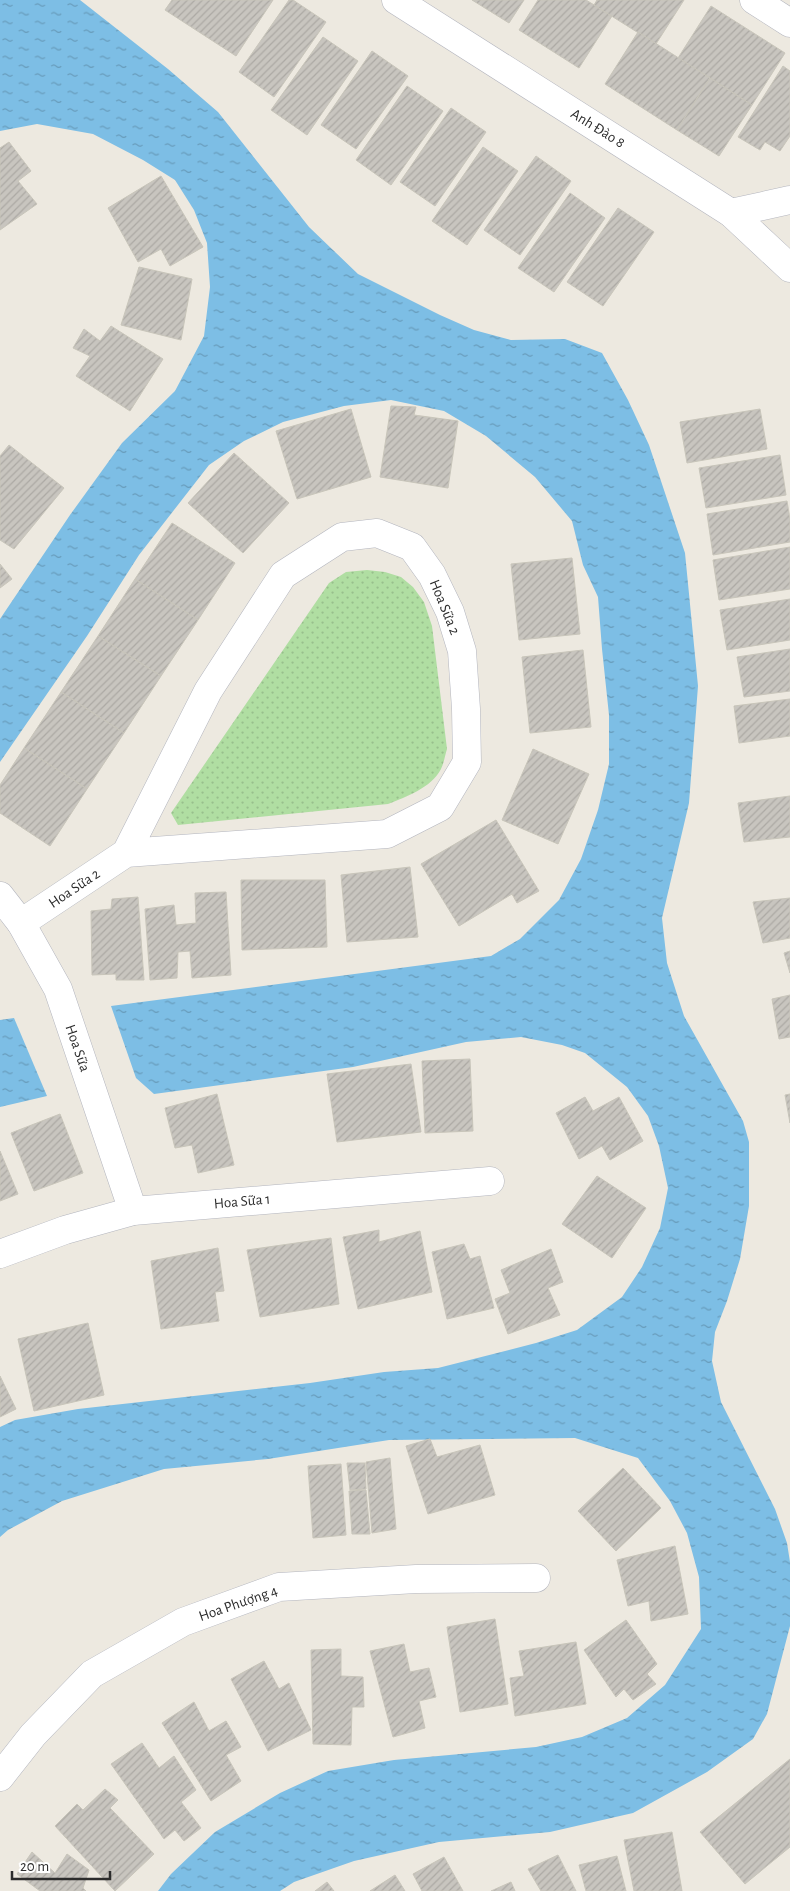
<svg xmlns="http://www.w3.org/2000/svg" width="790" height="1891" viewBox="0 0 790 1891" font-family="'Alegreya Sans',sans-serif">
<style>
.grass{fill:url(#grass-dots)}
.water{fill:url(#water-ripples)}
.building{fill:url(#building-hatch);stroke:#c8c5ba}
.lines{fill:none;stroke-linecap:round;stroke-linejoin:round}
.minor-casing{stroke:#b3b5be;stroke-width:29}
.minor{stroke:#fff;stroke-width:28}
.labels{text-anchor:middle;stroke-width:4.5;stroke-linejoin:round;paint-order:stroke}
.street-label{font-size:15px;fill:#2c2c2c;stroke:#fff}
</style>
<defs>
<pattern id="grass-dots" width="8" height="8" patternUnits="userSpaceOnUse" patternTransform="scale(1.25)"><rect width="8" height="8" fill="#b0dea2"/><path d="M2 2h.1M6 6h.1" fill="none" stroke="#98bf8c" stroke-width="1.8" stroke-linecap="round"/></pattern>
<pattern id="water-ripples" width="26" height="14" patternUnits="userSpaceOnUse" patternTransform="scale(1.25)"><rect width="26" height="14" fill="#7dbee5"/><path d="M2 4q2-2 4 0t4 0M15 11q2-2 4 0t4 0" fill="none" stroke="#679bba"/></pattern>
<pattern id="building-hatch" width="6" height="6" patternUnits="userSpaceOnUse" patternTransform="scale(1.25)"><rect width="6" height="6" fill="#c8c5bf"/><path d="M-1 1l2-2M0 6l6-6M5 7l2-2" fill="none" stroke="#aca9a4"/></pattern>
</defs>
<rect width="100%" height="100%" fill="#ede9e0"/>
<!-- grass -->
<path class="grass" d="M 367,570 L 385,572 L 401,577 L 413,587 L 424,602 L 432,626 L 447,749 C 445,755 444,763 441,769 C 431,788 406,797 388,804 L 178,825 L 171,813 L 329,583 L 346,572 Z"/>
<!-- water -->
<g class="water">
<polygon points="0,0 80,0 168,69 218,112 309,227 358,274 440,315 474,330 511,340 565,339 602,353 628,400 649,445 685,553 698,686 689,803 662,918 667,963 684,1016 743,1121 749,1142 749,1206 740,1259 727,1301 715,1332 712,1361 721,1402 775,1509 787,1543 790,1562 790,1626 767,1714 753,1739 707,1772 633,1813 550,1832 439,1842 354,1861 294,1882 280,1891 158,1891 171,1874 215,1832 280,1793 328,1771 394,1760 536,1747 582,1737 627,1718 665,1685 701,1629 699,1577 687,1533 670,1501 638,1458 575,1438 389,1440 268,1459 164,1469 62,1501 8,1530 0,1537 0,1427 15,1420 78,1409 310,1383 384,1372 438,1368 536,1343 577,1330 622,1297 642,1267 660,1228 668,1188 659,1146 648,1116 627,1087 585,1053 562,1045 521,1037 466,1042 353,1067 154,1094 136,1078 111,1006 491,956 520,939 559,900 581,859 598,810 609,764 609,715 602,649 598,597 583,565 572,521 535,477 486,436 444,411 391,400 344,406 283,422 244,441 209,465 139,555 87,636 0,762 0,619 70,515 122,443 175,391 204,336 210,287 207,243 194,210 175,180 143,160 93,134 37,124 0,131"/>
<polygon points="14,1018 47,1096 0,1107 0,1020"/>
</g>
<!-- building -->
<g class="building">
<polygon points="172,0 273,0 236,56 165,10"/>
<polygon points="289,0 293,0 326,22 274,97 239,72"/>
<polygon points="472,0 524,0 509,23"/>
<polygon points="538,0 586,0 612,16 579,68 519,30"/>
<polygon points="597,0 684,0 656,44 594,5"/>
<polygon points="711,6 785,53 752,105 678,58"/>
<polygon points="638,32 710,78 677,130 605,84"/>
<polygon points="323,37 358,61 307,135 271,110"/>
<polygon points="372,51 408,76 356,149 321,125"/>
<polygon points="783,66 790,71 790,136 780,151 765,142 760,150 738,137"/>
<polygon points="710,78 752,105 719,156 677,130"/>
<polygon points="407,86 443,111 391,185 356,160"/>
<polygon points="451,108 486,132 435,206 400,182"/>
<polygon points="9,142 31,171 18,181 37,204 0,230 0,148"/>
<polygon points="483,147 518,171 467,245 432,221"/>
<polygon points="536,156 571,181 520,255 484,230"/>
<polygon points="161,176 203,247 170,266 161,249 138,262 108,208"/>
<polygon points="570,193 605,218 554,292 518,268"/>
<polygon points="618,208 654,232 603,306 567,282"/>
<polygon points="139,267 192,279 181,340 121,325"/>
<polygon points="111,326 163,359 130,411 76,376 90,356 73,348 84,329 100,341"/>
<polygon points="391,406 416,407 414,415 458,421 448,488 380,477"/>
<polygon points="351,409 371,477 297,499 276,431"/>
<polygon points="760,409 767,449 687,463 680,422"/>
<polygon points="9,445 64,488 14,549 0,540 0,456"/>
<polygon points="234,453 289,503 243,553 188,503"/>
<polygon points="780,455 786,495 706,508 699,468"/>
<polygon points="787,501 790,519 790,542 713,555 707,514"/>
<polygon points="172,523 235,563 198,620 135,579"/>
<polygon points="790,547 790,589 719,600 713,560"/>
<polygon points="572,558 580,634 519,640 511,564"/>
<polygon points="0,564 12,579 0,588"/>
<polygon points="135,579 198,620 161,676 98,636"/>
<polygon points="790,599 790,640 727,650 720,610"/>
<polygon points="98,636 161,676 124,733 61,692"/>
<polygon points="790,649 790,691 744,697 737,657"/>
<polygon points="583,650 591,727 530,733 522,657"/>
<polygon points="61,692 124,733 87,789 24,748"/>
<polygon points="790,699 790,736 739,743 734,706"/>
<polygon points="24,748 87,789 50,846 0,813 0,785"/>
<polygon points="533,749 589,774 558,844 502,820"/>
<polygon points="790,796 790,837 744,842 738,803"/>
<polygon points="496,820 539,891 517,903 512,894 459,926 421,864"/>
<polygon points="410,867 418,937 347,942 341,875"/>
<polygon points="241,880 325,880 327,947 242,950"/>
<polygon points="226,892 231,975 192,978 190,951 178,952 177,978 150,980 145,909 174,905 176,925 196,923 195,893"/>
<polygon points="138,897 144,980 116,980 116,974 92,975 91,911 111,909 112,899"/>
<polygon points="790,898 790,938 763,943 753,902"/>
<polygon points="790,951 790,973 784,953"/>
<polygon points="790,995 790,1037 779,1039 772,999"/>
<polygon points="470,1059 473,1131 425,1133 422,1061"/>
<polygon points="411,1064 421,1132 337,1142 327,1074"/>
<polygon points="217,1094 234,1165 198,1173 192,1145 175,1148 165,1108"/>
<polygon points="790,1094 790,1123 785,1095"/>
<polygon points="585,1097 593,1111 619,1097 643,1141 610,1160 602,1146 579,1159 556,1113"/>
<polygon points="60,1114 83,1173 34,1191 11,1133"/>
<polygon points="0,1151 18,1194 0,1201"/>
<polygon points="597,1176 646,1208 612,1258 562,1224"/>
<polygon points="379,1230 379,1242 420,1231 432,1292 358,1309 343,1237"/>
<polygon points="331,1238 339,1304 260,1317 247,1250"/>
<polygon points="464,1244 470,1259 480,1256 494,1308 447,1319 432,1252"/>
<polygon points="218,1248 224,1291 215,1292 219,1321 161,1329 151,1261"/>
<polygon points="551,1249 563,1282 548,1288 560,1315 508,1334 495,1299 510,1293 501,1270"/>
<polygon points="88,1323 104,1395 34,1411 18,1339"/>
<polygon points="0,1376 16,1409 0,1417"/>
<polygon points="430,1439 437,1457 480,1445 495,1495 428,1514 406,1446"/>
<polygon points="390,1458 396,1529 372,1533 366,1462"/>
<polygon points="347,1463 365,1463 366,1489 350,1490"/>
<polygon points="341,1464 346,1535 313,1538 308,1466"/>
<polygon points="623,1468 661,1508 616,1551 578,1511"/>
<polygon points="366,1490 370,1534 352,1534 349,1491"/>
<polygon points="675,1546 688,1614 651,1621 649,1601 628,1606 617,1560"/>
<polygon points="495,1619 508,1704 460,1712 447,1627"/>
<polygon points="626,1620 657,1664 647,1674 656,1684 633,1700 624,1689 616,1697 584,1650"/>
<polygon points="576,1642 586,1704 515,1716 510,1678 524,1676 519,1651"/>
<polygon points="404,1644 410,1672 429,1668 436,1697 419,1701 425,1728 393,1737 370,1651"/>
<polygon points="341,1649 341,1676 363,1677 364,1707 352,1707 351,1745 313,1744 311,1650"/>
<polygon points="264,1661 279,1689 289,1683 311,1730 268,1751 231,1679"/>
<polygon points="194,1702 209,1731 226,1721 241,1747 226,1755 241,1781 211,1801 162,1723"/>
<polygon points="142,1743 159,1768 174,1756 196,1790 181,1802 201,1828 184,1841 175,1830 164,1839 111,1764"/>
<polygon points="790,1759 790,1847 745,1884 700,1832"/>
<polygon points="105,1789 118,1800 110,1808 154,1854 115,1891 55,1826 77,1804 83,1810"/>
<polygon points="672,1832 682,1891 634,1891 624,1840"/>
<polygon points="32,1852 55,1873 67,1854 89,1870 83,1888 86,1891 40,1891 17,1874"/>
<polygon points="558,1855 576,1891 541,1891 528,1869"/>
<polygon points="617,1856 626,1891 586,1891 579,1865"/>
<polygon points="444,1857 463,1891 422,1891 413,1874"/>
<polygon points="395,1875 405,1891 370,1891"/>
<polygon points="327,1882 334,1891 315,1891"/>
<polygon points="511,1882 515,1891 491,1891"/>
</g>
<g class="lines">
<defs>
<g id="minor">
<polyline points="396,0 731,213 790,268"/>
<polyline points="754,0 790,23"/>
<polyline points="731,213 790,200"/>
<polyline points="0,896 21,923 58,989 133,1211"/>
<polyline points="21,923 126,853 208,691 283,575 342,537 377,533 412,547 432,575 450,612 462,651 466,709 467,762 440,807 387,834 126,853"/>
<polyline points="0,1254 65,1230 133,1211 490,1181"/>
<polyline points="0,1777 33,1735 92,1674 183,1622 279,1587 416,1579 536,1578"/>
</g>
</defs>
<!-- minor casing -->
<use href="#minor" class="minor-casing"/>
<!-- minor -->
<use href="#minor" class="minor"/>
</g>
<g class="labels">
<!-- street labels -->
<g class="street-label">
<text transform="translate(598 128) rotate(32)" y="5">Anh Đào 8</text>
<text transform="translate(445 607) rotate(68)" y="5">Hoa Sữa 2</text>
<text transform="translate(74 888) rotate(-34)" y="5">Hoa Sữa 2</text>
<text transform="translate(78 1048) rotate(71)" y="5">Hoa Sữa</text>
<text transform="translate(242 1201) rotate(-5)" y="5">Hoa Sữa 1</text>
<text transform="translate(238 1603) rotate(-19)" y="5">Hoa Phượng 4</text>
</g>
</g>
<!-- scale -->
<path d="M12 1871v8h98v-8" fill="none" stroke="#2c2c2c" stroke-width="2.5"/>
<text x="20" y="1871" font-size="15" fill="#2c2c2c" stroke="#ffffff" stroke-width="4" paint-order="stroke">20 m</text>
</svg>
